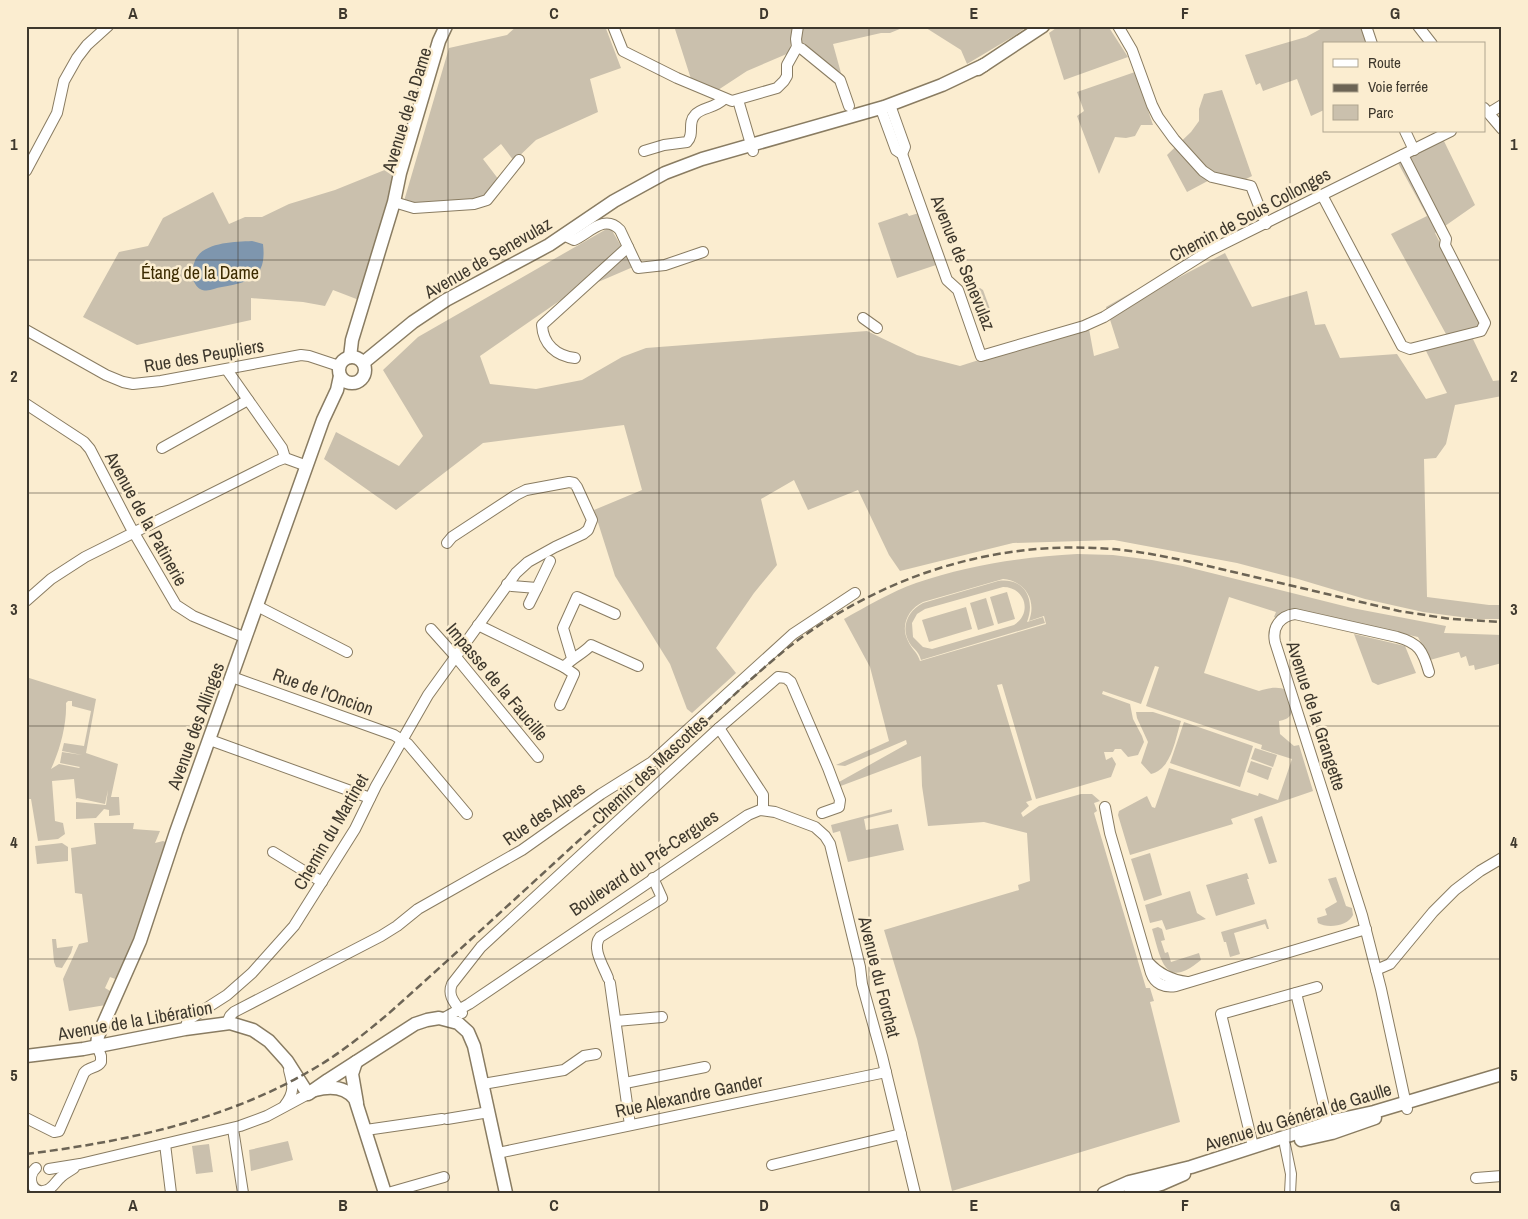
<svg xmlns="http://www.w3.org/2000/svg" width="1528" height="1219" viewBox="0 0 1528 1219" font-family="'Archivo Narrow',sans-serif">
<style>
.green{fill:#cac0ad;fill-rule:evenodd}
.water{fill:#7e96ae}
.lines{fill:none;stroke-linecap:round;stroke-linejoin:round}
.minor-casing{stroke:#897c62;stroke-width:12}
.major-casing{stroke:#897c62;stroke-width:15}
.minor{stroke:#fff;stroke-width:10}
.major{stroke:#fff;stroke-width:12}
.rail{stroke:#6c6455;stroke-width:2.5;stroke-dasharray:8 4;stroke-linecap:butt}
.grid{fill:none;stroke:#3e382d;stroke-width:1;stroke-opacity:0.55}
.labels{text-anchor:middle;stroke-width:5;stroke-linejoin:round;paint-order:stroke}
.street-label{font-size:18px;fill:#3e382d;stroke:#fbedd0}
.park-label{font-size:18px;fill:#3c2b01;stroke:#fbedd0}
.neatline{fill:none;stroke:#3e382d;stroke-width:2}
.grid-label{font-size:16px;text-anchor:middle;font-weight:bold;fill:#3e382d}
</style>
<rect width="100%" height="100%" fill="#fbedd0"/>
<!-- green -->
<g class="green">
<polygon points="517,26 605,26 621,68 590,79 598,112 536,140 514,161 501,144 483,159 499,180 489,194 479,200 413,204 404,201 449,48 507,35"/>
<polygon points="674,26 790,26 794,28 789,53 747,71 718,90 691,79"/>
<polygon points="802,26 907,26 890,33 881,33 833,44 841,73 801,43"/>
<polygon points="923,26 1028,26 1014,36 967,64 961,50"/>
<polygon points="1059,26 1108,26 1128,57 1064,80 1049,33"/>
<polygon points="1326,26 1362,26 1369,44 1324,44 1324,110 1311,116 1297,79 1263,91 1260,83 1256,85 1245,55 1306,37"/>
<polygon points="1135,72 1153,125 1141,125 1135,136 1126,138 1115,137 1099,174 1077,116 1084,111 1077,92"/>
<polygon points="1222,90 1252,176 1244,180 1219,175 1187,192 1167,155 1191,132 1199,121 1199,109 1204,94"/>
<polygon points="1443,139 1475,205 1435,233 1481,323 1472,337 1493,381 1502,380 1502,396 1455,405 1446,444 1436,458 1424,459 1427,597 1489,605 1502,605 1502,619 1476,619 1423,612 1365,599 1298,579 1237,563 1114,540 1013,543 900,571 889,555 858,490 808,510 794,480 761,499 777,565 754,593 716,648 736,673 692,713 687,709 670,664 615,576 594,510 642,490 624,425 483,443 396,510 324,459 336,432 399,466 423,436 383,370 418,337 610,227 633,267 568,295 480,356 490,384 536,389 582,380 622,357 646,348 867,331 917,355 960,366 1051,337 1087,318 1094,356 1119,348 1106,307 1134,291 1146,297 1172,281 1225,253 1252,307 1307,291 1315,325 1325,324 1340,358 1397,354 1426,399 1447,393 1425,349 1446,334 1391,234 1427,216 1398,163"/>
<polygon points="397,165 359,300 333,290 325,306 303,302 251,298 251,320 137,345 83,317 119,252 148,246 163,218 213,192 229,224 245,217 262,217 289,204 335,190"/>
<polygon points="907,213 909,216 919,213 936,265 897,278 878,223"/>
<path d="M 980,288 L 983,290 L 990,309 C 986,313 983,313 977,312 L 971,293 Z"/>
<path d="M 1077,554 L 1113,555 L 1152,560 L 1183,566 L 1352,608 L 1446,626 L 1444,633 L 1502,635 L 1502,663 L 1475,670 L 1474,665 L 1469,666 L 1466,656 L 1461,658 L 1459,652 L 1430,660 L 1418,637 L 1302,612 L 1276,618 L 1274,617 L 1276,612 L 1229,597 L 1204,673 L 1259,691 C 1267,688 1279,686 1286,690 C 1291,703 1299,718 1279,721 L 1280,734 L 1294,746 L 1299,745 L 1313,791 L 1231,819 L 1233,824 L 1130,855 L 1118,815 L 1119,811 L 1147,796 L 1152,807 L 1155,808 L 1169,768 L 1258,796 L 1259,793 L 1278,800 L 1292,759 L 1261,749 L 1262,745 L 1146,706 L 1159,667 L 1155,666 L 1141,704 L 1103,691 L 1102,694 L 1130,704 L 1133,719 L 1142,736 L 1144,742 L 1138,755 L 1128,757 L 1121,749 L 1115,749 L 1113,752 L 1104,752 L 1106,760 L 1112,757 L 1116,764 L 1111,777 L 1036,799 L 1002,684 L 997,685 L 1032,800 L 1026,802 L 1029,806 L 1021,813 L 1023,817 L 1039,806 L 1081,794 L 1092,794 L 1100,801 L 1094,803 L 1097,811 L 1094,813 L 1146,988 L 1150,988 L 1154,1001 L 1150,1002 L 1180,1122 L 952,1191 L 917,1039 L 884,930 L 1019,890 L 1018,885 L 1030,881 L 1027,833 L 984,822 L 928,826 L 922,786 L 921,756 L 838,787 L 839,782 L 907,744 L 906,740 L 845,766 L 836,765 L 889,741 L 870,667 L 844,619 C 867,606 891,592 916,583 C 968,565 1022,557 1077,554 ZM 1003,579 C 1025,581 1037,600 1029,621 L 1044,616 L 1046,624 L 920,661 C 917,651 912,650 908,641 C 900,626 908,609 923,602 Z"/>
<path d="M 998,581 C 1024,577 1036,599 1027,622 L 1043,617 L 1045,623 L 921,660 C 918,649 912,649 908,640 C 901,625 909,610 923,603 ZM 1003,587 C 1025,587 1033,613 1014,625 L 932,649 L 923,647 L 913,637 L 912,623 L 917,614 L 925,609 Z"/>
<polygon points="1007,592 1015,619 998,624 990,597"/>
<polygon points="986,598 994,625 978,630 970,603"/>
<polygon points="966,607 972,629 929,642 922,620"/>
<polygon points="1354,634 1405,646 1416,673 1378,685 1372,682"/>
<path d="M 26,677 L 96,699 L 86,753 L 118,764 L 111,797 L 119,797 L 120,815 L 109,816 L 109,810 L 104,809 L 96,818 L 76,819 L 76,802 L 106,805 L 108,790 L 105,804 L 77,798 L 76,799 L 74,779 L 52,781 L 55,821 L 63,823 L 65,834 L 58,839 L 38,841 L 31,799 L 26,799 ZM 68,701 L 72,701 L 72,706 L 91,711 L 84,746 L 64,743 L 62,751 L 82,755 L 62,752 L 60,763 L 80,767 L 79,768 L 59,764 L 51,769 C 60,750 67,724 66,703 Z"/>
<path d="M 1136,712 L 1153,712 L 1181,721 C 1175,739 1172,769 1151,774 L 1141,763 L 1148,742 L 1137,718 Z"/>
<polygon points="1184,722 1253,746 1240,787 1170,763"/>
<polygon points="1255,748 1277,755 1273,767 1251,759"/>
<polygon points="1251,761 1272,768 1268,780 1247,772"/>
<polygon points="892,809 892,812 864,819 866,830 898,824 904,850 848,862 840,831 833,833 831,825"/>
<polygon points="1262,816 1277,862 1269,864 1254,819"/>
<polygon points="94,823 134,823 133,829 160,831 155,843 163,841 168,843 133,944 118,980 110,977 105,988 112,992 106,1005 69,1011 63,979 79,944 88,942 82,894 75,893 71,848 96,844"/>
<polygon points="62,843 68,847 68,861 37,864 35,846"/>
<polygon points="1150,853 1162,895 1144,901 1131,859"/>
<polygon points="1247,873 1249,879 1247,879 1255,904 1216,916 1206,885"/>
<path d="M 1336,877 L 1346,906 L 1352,908 L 1353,915 C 1348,926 1328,929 1318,923 L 1317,918 L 1327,915 L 1325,909 L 1337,902 L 1328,879 Z"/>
<polygon points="1190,891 1197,913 1206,919 1166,930 1162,920 1150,923 1145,905"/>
<polygon points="1266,919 1269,929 1267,929 1265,924 1234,933 1240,954 1230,957 1226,942 1224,942 1221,932"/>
<path d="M 1158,927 L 1162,929 L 1165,940 L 1161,941 L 1165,953 L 1168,952 L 1171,962 L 1199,953 L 1201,960 C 1164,991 1161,959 1152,929 Z"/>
<polygon points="56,939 57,948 73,946 71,953 62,968 56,967 54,962 52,939"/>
<polygon points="288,1141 293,1160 251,1171 249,1150"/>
<polygon points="209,1144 213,1172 196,1174 192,1146"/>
</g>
<!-- water -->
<path class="water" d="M 252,241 L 263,244 C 267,278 250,282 222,287 C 214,288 208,293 200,289 C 196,287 194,281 191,277 C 193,271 193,262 197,257 C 207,242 235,242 252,241 Z"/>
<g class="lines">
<defs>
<g id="minor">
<polyline points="613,26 623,51 677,78 732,101 777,88 784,81 787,76 787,65 797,47"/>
<polyline points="1118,26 1132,50 1152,105 1158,117 1174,139 1203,171 1212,177 1251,186 1266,224"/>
<polyline points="1366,26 1372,44"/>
<polyline points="1418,26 1432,44"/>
<polyline points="797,47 802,49 840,80 849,106"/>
<polyline points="797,47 796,39 798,26"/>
<polyline points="738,100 753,151"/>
<polyline points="890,105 905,147 902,154"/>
<polyline points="1484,108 1502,129"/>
<polyline points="881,109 896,150 902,154 947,280 958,290 981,356 1084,326 1104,317 1209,251 1451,131"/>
<polyline points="1489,113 1502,105"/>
<polyline points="1405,131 1414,150"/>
<path d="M 644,151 L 664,145 L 687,142 C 695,134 687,123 695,115 C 701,107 714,109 724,99"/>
<polyline points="26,171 57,113 64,81 77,58 87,45 108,26"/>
<polyline points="1322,195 1402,346 1410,349 1481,331 1485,323 1445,245 1446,239 1403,155"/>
<polyline points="394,202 414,208 474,204 487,200 519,160"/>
<path d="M 563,235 L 574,240 C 589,234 604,213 620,230 L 638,268 L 665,265 L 703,252"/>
<polyline points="863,318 877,328"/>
<polyline points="26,330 106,375 123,382 133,384 161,381 301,355 309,356 339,366"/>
<path d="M 575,358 C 556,356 543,344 542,325 L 628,247"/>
<polyline points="227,370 282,448 285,458"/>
<polyline points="26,404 84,442 90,449 130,526 176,605 193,616 246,638"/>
<polyline points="162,448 248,400"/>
<polyline points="507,584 512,586 537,588 550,561"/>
<polyline points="26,601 51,579 85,557 277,461 285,458 307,466"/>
<polyline points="529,604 537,588"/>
<polyline points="257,606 347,652"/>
<path d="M 478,625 L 564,667 C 573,657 583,654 591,645 L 638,666"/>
<polyline points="431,629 456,657 538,757"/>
<polyline points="572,658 563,628 577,597 615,614"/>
<polyline points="232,677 394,735 408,744 467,814"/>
<polyline points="560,705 574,674 564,667"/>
<polyline points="719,728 763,795 763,810"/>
<polyline points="210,740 370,798"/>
<path d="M 1105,807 L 1110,833 L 1151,973 C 1155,984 1164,988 1176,986 L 1366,929"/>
<polyline points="273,852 322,882"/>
<path d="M 1149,963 C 1159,974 1172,980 1187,982"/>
<polyline points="1376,970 1390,964 1433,912 1455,890 1480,871 1502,858"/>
<path d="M 608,978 C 604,967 591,948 600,937 L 662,898 L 653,878"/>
<polyline points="610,983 630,1125"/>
<polyline points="1296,993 1328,1123"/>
<path d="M 462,1013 C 455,1003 447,996 452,984 L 481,947 L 719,728 L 778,677 L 786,678 L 791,682 L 828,768 L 840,800 L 839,807 L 822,813"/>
<polyline points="444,1018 469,1004 748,815 760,810 775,812 815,827 825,836 830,844 860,967 862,984 882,1056 915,1193"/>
<polyline points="616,1021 662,1017"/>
<polyline points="227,1023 230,1016 234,1012 381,936 397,926 418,909 522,850 601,794 652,762 793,634 855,593"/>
<polyline points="185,1029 188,1020 227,995 252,973 294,926 355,829 376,786 428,695 516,573 528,562 555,547 583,534 588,530 592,520 577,487 574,483 569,482 526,490 516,495 452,537 447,543"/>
<polyline points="625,1083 705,1067"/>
<polyline points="483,1084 564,1070 584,1056 596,1054"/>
<path d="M 285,1105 C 295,1092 293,1085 289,1070"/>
<path d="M 1407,1109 L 1381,989 L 1362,915 L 1275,642 C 1272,627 1280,616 1295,614 L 1397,637 C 1419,643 1423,651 1429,672"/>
<path d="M 26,1118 L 54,1132 L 59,1131 L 84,1073 C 89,1066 97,1069 101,1062 L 101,1056 L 97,1046"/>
<polyline points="447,1119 489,1112"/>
<polyline points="233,1129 243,1193"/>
<polyline points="366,1130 442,1119"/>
<polyline points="165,1144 171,1193"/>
<polyline points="1285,1145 1291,1174 1290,1193"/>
<polyline points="1253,1146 1221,1014 1317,987"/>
<polyline points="498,1153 886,1072"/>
<polyline points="772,1165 901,1134"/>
<path d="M 36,1168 C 26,1177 32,1196 47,1190 C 53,1188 56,1181 61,1177 C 65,1173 70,1171 74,1168"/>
<polyline points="49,1169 80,1164 240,1126 267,1116 308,1094"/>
<polyline points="1476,1178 1502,1176"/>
<polyline points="388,1193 444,1177"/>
</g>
<g id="major">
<polyline points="978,69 1043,26"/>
<circle cx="352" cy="370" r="13"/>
<polyline points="350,357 352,340 394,202 400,173 439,41 446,26"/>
<polyline points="363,363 413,322 446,300 549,245 614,201 665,173 702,159 884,107 942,85 984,65"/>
<polyline points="97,1046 98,1036 140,941 176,832 323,420 337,390 340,376"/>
<polyline points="26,1056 83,1049 185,1029 230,1023 253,1030 269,1041 287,1061 308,1094 328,1080 415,1024 427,1020 439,1018 458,1023 468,1032 474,1046 506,1193"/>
<polyline points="356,1062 352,1074 357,1103"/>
<path d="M 315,1090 C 330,1086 345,1086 355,1099 L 385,1193"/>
<polyline points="1301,1140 1332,1133 1375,1118"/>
<polyline points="1104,1193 1129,1182 1191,1167 1337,1120 1374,1112 1502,1074"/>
<polyline points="1130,1193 1161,1184 1184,1174"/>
</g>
</defs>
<!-- minor casing -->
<use href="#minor" class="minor-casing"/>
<!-- major casing -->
<use href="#major" class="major-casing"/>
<!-- minor -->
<use href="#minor" class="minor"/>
<!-- major -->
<use href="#major" class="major"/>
<!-- rail -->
<path class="rail" d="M 26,1154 C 123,1142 223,1121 308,1072 C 337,1056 363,1035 388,1014 C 479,933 568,850 658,768 C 704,725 748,678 798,640 C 884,577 988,543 1094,548 C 1127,549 1159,555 1191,562 L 1399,611 L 1451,619 L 1502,622"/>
</g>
<!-- grid -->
<path class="grid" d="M 238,26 L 238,1193M 448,26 L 448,1193M 659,26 L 659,1193M 869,26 L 869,1193M 1080,26 L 1080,1193M 1290,26 L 1290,1193M 26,260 L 1502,260M 26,493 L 1502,493M 26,726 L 1502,726M 26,959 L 1502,959"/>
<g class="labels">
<!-- street labels -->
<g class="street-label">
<text transform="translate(407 110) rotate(-73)" y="6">Avenue de la Dame</text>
<text transform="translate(1250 215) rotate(-28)" y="6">Chemin de Sous Collonges</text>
<text transform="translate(488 258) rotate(-30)" y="6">Avenue de Senevulaz</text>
<text transform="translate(963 263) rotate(68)" y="6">Avenue de Senevulaz</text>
<text transform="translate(204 356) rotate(-10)" y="6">Rue des Peupliers</text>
<text transform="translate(146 519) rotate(61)" y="6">Avenue de la Patinerie</text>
<text transform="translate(497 682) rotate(50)" y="6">Impasse de la Faucille</text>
<text transform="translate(323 692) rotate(20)" y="6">Rue de l'Oncion</text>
<text transform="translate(1316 716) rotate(72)" y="6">Avenue de la Grangette</text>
<text transform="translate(196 726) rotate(-70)" y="6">Avenue des Allinges</text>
<text transform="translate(650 770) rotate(-43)" y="6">Chemin des Mascottes</text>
<text transform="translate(544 814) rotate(-35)" y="6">Rue des Alpes</text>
<text transform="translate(331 832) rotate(-60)" y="6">Chemin du Martinet</text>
<text transform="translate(644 863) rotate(-34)" y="6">Boulevard du Pré-Cergues</text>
<text transform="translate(879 977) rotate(76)" y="6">Avenue du Forchat</text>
<text transform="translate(135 1021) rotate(-10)" y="6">Avenue de la Libération</text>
<text transform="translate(689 1096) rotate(-12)" y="6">Rue Alexandre Gander</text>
<text transform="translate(1298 1117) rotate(-17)" y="6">Avenue du Général de Gaulle</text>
</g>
<!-- park labels -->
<g class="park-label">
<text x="200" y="279">Étang de la Dame</text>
</g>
</g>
<!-- border -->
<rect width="1528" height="1219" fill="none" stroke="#fbedd0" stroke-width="55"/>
<!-- legend -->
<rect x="1323" y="42" width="162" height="90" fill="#fbedd0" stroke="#afa58f"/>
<rect x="1333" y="59" width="25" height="8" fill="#ffffff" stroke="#afa58f"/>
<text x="1368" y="68" font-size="15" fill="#3e382d">Route</text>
<rect x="1333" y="84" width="25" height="8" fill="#6c6455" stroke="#afa58f"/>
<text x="1368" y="92" font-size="15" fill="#3e382d">Voie ferrée</text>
<rect x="1333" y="105" width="25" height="15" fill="#cac0ad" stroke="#afa58f"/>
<text x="1368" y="118" font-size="15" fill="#3e382d">Parc</text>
<rect x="28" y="28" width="1472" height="1164" class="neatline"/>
<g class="grid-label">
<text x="133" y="19">A</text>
<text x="343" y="19">B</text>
<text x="554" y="19">C</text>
<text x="764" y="19">D</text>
<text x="974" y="19">E</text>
<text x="1185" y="19">F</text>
<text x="1395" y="19">G</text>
<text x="14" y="150">1</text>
<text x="1514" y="150">1</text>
<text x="14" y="382">2</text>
<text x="1514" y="382">2</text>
<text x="14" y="615">3</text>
<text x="1514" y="615">3</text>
<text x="14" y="848">4</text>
<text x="1514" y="848">4</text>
<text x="14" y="1081">5</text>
<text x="1514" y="1081">5</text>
<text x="133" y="1211">A</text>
<text x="343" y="1211">B</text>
<text x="554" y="1211">C</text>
<text x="764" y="1211">D</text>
<text x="974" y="1211">E</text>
<text x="1185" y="1211">F</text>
<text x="1395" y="1211">G</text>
</g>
</svg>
